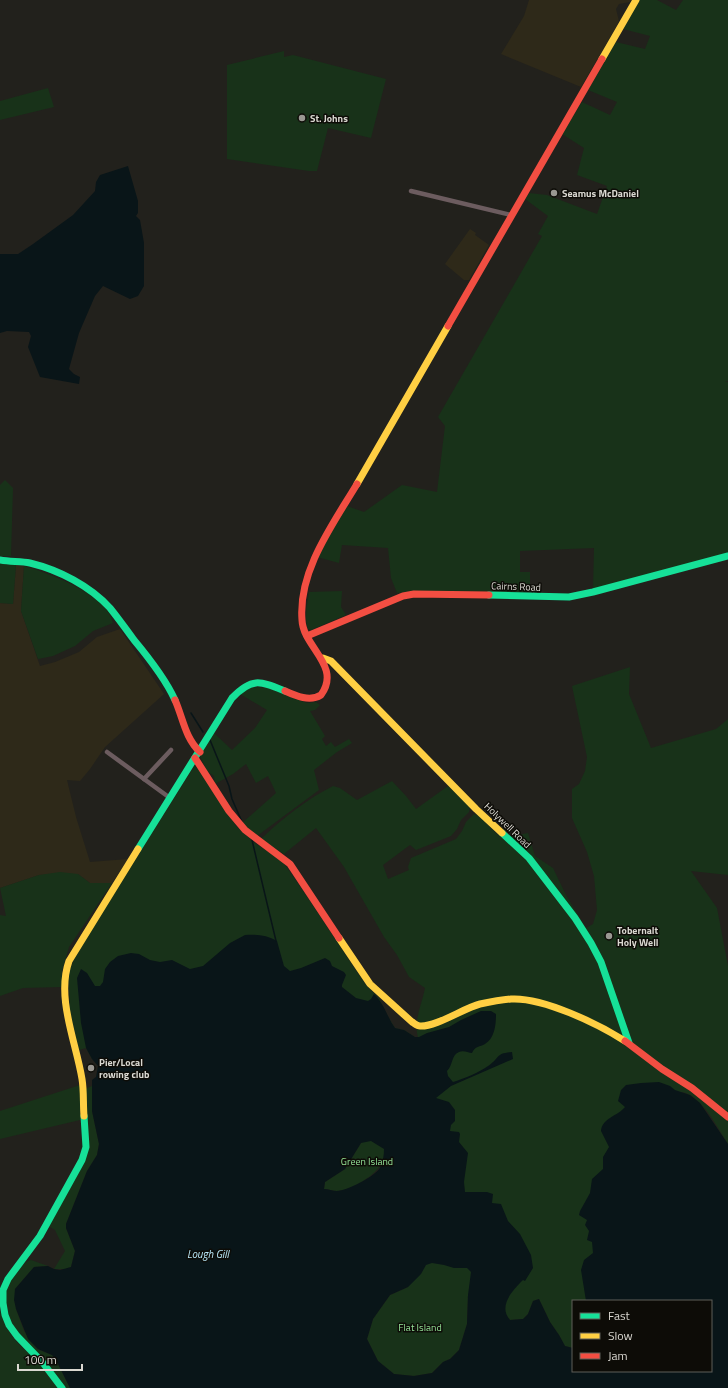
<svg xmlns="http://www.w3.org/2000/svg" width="728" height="1388" viewBox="0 0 728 1388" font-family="'Titillium Web',sans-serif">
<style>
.built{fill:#2e2919}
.green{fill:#183219}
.water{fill:#091518;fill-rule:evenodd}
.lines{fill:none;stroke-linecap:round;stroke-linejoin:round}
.stream{stroke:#091518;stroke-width:1.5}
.street{stroke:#6c5c5f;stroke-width:4.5}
.fast{stroke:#16e098;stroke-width:7}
.slow{stroke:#ffcf43;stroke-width:7}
.jam{stroke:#f24e42;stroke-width:7}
.poi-dot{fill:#9a9892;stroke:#0d0c07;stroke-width:1.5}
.labels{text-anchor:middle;stroke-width:3;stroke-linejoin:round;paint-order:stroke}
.poi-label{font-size:10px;font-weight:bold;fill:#dad8d1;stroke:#0d0c07;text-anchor:start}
.street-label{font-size:10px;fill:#dad8d1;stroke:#0d0c07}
.park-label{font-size:10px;fill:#96e599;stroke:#0d0c07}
.water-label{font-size:11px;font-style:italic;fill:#b7e5f5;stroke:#0d0c07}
</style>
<rect width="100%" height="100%" fill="#22211c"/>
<!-- built -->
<g class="built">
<polygon points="529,0 631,0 630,2 619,4 616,9 619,21 615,29 581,87 501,54 524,16"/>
<polygon points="470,229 476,233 475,235 489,245 469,280 464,280 445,264"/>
<polygon points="16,565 24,566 21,611 40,666 55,662 79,652 97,637 120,629 164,694 105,747 90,769 80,781 67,780 76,817 90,862 128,859 112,883 90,883 78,874 39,875 0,888 0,603 13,604"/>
</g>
<!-- green -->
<g class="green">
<polygon points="639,0 657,0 676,10 683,0 728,0 728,381 725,381 728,382 728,553 593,589 594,548 520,551 520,572 530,572 530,592 414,591 397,593 391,578 388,548 342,545 339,563 317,557 347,506 364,512 402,485 437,492 445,426 438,417 542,236 538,234 548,216 525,199 529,193 547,195 597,214 607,186 577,175 584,148 562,134 582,102 610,115 617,102 588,90 616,42 645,49 650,36 623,29"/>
<polygon points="284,51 284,57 293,55 386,79 371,138 328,128 317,171 309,171 227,159 227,65"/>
<polygon points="48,88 54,107 0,120 0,101"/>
<polygon points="5,480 13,488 11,556 0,556 0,485"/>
<polygon points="0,563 16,565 13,604 0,603"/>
<path d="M 24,566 C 49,573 108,595 113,623 L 93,631 L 75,646 L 53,656 L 38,659 L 21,611 Z"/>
<path d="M 342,591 L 341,607 L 346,615 L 311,630 L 308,629 C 304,617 307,605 309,592 Z"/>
<path d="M 630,667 L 629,694 L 651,748 L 716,729 L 728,719 L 728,875 L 691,871 L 717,908 L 728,966 L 728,1144 C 717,1127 702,1096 682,1092 L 656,1301 L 573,1301 L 573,1348 L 565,1346 L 559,1335 L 550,1322 L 539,1299 L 533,1301 L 528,1314 L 523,1319 L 510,1320 L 507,1316 L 468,1295 L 467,1324 L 459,1350 L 450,1359 L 443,1362 L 432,1373 L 414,1376 L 394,1374 L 378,1361 L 367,1339 L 373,1319 L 390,1295 L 408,1287 L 381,1163 C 377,1175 350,1191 337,1191 C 333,1191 328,1189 324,1189 L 325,1182 L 345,1169 L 361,1143 L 115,1045 L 92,1059 L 86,1048 L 79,1050 L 70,1012 L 68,973 L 78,951 L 195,765 L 210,782 L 236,826 L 256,844 L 281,859 L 310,901 L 355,969 L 366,985 L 379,998 L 387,1015 L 395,1028 L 404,1030 L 415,1037 L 418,1037 C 413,1021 422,1004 425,988 L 409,977 L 397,955 L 384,937 L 344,867 L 316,828 L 284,854 L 262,840 L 262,838 C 283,818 307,799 333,786 L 340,788 L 357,800 L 392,781 L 406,796 L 416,809 L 448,786 L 470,807 L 469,812 L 461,820 L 457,829 L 451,836 L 416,850 L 410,845 L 383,865 L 388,879 L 409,870 L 408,867 L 411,858 L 456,839 L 462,831 L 466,822 L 474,814 L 479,816 L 501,838 L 528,833 L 535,856 L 553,868 L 566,895 L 586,928 L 593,924 L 597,910 L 594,876 L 587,852 L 572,818 L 572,789 L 579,784 L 585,771 L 587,757 L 572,686 Z"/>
<polygon points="258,687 268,688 307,703 316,702 320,705 315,710 310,711 325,736 322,739 326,746 331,742 335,747 349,739 352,743 337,752 314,770 319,790 257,836 242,823 276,793 268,776 256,783 246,764 233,774 215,784 214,776 207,771 200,756 214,733 232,750 255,728 267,710 240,694 246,689"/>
<polygon points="60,872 78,874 90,883 112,883 69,947 62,971 62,987 23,988 0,996 0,915 6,916 0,888 39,875"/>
<polygon points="80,1085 80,1120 0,1139 0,1111"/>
<polygon points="92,1086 92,1111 99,1144 97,1155 87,1171 66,1224 66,1228 75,1251 71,1267 66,1269 54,1269 65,1251 55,1230 48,1226 84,1161 85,1089"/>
<path d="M 31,1260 L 48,1266 L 34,1267 L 15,1289 L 16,1309 L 24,1331 L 37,1349 L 52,1355 L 56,1360 L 70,1388 L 65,1388 C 54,1376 43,1363 32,1351 C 25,1342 16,1334 11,1324 C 4,1309 2,1290 13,1277 C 18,1271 23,1262 31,1260 Z"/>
<path d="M 0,1309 C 7,1338 20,1344 39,1363 C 46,1370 52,1380 58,1388 L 0,1388 Z"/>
</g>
<!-- water -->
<g class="water">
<polygon points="128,166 138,201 138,213 136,216 140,220 144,243 144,286 138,296 130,299 103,286 95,296 79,333 69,369 74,374 80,377 79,384 40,377 28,347 31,336 29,332 7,331 0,333 0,254 18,254 33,244 73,215 95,191 96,182 100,175"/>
<path d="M 245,935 C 257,934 267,935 277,941 L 284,966 L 290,971 L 301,968 L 325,958 L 330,961 L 332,966 L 344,972 L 346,975 L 342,985 L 342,987 L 356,998 L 368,1001 L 371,999 L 374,994 C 384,1003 387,1017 395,1028 L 404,1030 L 415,1037 L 419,1037 L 427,1033 L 449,1027 L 461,1020 L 481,1011 L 491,1011 L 496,1014 C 496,1024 495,1038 485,1044 C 480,1047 475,1046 472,1053 C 468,1053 464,1050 459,1052 C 451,1055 453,1066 447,1071 L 448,1076 L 453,1082 C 463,1079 480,1072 488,1066 C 500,1058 495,1053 512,1052 L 513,1059 L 451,1086 L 436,1098 L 449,1102 L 455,1110 L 455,1121 L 451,1125 L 450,1131 L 459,1132 L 460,1134 L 459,1142 L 468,1153 L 464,1182 L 465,1192 L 487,1192 L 493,1194 L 492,1203 L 501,1204 L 508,1221 L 520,1234 L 531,1255 L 533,1268 L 525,1281 L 523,1280 C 512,1291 498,1306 510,1320 L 523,1319 L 528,1314 L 533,1301 L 539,1299 L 550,1322 L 559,1335 L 565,1346 L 573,1348 L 573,1371 L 711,1371 L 711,1301 L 586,1301 L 581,1270 L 584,1260 L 593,1253 L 592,1242 L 587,1240 L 589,1231 L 585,1225 L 587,1220 L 579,1215 L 580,1211 L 590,1193 L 592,1179 L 603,1169 L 603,1157 L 609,1147 L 601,1131 C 602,1118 618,1116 625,1107 L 618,1101 L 621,1090 L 626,1085 L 641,1083 L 659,1082 L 670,1086 L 675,1090 L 690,1095 L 700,1103 L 728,1144 L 728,1388 L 70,1388 L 56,1360 L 52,1355 L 38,1349 L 28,1339 L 16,1309 L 14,1300 L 15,1289 L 34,1267 L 48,1266 L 54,1269 L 60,1270 L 71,1267 L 75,1251 L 66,1228 L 66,1224 L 87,1171 L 97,1155 L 99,1144 L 92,1111 L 92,1080 L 96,1077 L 98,1066 L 92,1059 L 86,1048 L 81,1023 L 77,978 L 81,969 L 87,973 L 95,986 L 100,986 L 103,982 L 105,969 L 110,962 L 118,956 L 131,953 L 139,954 L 150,960 L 160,962 L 172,960 L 190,969 L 203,966 L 230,943 ZM 371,1141 L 384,1149 C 384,1155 383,1162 380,1168 C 375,1176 347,1191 337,1191 C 333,1191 328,1189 324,1189 L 325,1182 L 345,1169 L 361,1143 ZM 432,1263 L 444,1265 L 454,1268 L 467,1268 L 471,1272 L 468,1295 L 467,1324 L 459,1350 L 450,1359 L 443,1362 L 432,1373 L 414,1376 L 394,1374 L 378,1361 L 367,1339 L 373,1319 L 390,1295 L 408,1287 L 421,1274 L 426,1265 Z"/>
</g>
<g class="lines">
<!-- stream -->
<g class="stream">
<polyline points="191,713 203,732"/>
<polyline points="210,740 229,786 232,799 242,822"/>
<polyline points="252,840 276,941"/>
</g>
<!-- street -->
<g class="street">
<polyline points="411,191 511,215"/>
<polyline points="107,752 170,798"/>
<polyline points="144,779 171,750"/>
</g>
<!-- fast -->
<g class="fast">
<path d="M 0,560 C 10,562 21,561 30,563 C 59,570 90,586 110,608 C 118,618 126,629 134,640 C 149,658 165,678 175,700"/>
<polyline points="489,595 569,597 593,592 728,556"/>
<polyline points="502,833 529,858 575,918 591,943 601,962 629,1043"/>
<path d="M 138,849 L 232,698 C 252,677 260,681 285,691"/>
<polyline points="62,1388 43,1363 17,1336 9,1325 5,1315 3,1303 3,1290 8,1279 40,1236 82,1160 86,1147 84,1116"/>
</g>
<!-- slow -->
<g class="slow">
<polyline points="602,59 636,0"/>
<polyline points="357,484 448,326"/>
<polyline points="323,658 331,661 476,809 502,833"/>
<path d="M 339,938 L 370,984 L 412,1022 C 414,1023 417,1026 420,1026 C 436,1027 464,1008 480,1004 C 490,1002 501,1000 511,999 C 543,997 598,1024 625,1041"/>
<path d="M 84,1116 C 83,1104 84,1091 82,1079 C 76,1042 56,998 69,961 L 138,849"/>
</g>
<!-- jam -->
<g class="jam">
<polyline points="448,326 602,59"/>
<polyline points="307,636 403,596 414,594 489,595"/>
<path d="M 285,691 C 296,696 310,702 321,695 C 342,666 303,647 302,620 C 298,571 333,524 357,484"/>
<path d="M 175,700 C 183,718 185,738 200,752"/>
<polyline points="195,758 229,811 245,830 290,864 339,938"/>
<polyline points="625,1041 662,1069 692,1088 728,1117"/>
</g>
</g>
<!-- markers -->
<g class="poi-dot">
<circle cx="302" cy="118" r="4"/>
<circle cx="554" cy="193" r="4"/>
<circle cx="609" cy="936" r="4"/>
<circle cx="91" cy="1068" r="4"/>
</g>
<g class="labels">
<!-- poi labels -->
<g class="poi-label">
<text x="310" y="122">St. Johns</text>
<text x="562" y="197">Seamus McDaniel</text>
<text x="617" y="934">Tobernalt<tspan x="617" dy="12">Holy Well</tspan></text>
<text x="99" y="1066">Pier/Local<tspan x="99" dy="12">rowing club</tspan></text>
</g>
<!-- street labels -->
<g class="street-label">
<text transform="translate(516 586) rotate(2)" y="4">Cairns Road</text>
<text transform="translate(508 825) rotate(44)" y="4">Holywell Road</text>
</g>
<!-- park labels -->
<g class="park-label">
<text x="367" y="1165">Green Island</text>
<text x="420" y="1331">Flat Island</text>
</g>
<!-- water labels -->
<g class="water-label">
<text x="208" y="1258">Lough Gill</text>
</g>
</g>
<!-- legend -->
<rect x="572" y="1300" width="140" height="72" fill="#0d0c07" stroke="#5f5e58"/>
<rect x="580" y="1313" width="20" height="6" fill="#16e098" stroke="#5f5e58"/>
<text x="608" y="1320" font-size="12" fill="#dad8d1">Fast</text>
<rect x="580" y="1333" width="20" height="6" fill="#ffcf43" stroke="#5f5e58"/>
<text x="608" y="1340" font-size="12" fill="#dad8d1">Slow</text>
<rect x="580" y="1353" width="20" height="6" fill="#f24e42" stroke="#5f5e58"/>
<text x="608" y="1360" font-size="12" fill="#dad8d1">Jam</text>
<!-- scale -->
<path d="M18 1364v6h64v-6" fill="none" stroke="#dad8d1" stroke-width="2"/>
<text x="24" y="1364" font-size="12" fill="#dad8d1" stroke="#0d0c07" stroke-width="3" paint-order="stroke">100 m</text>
</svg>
